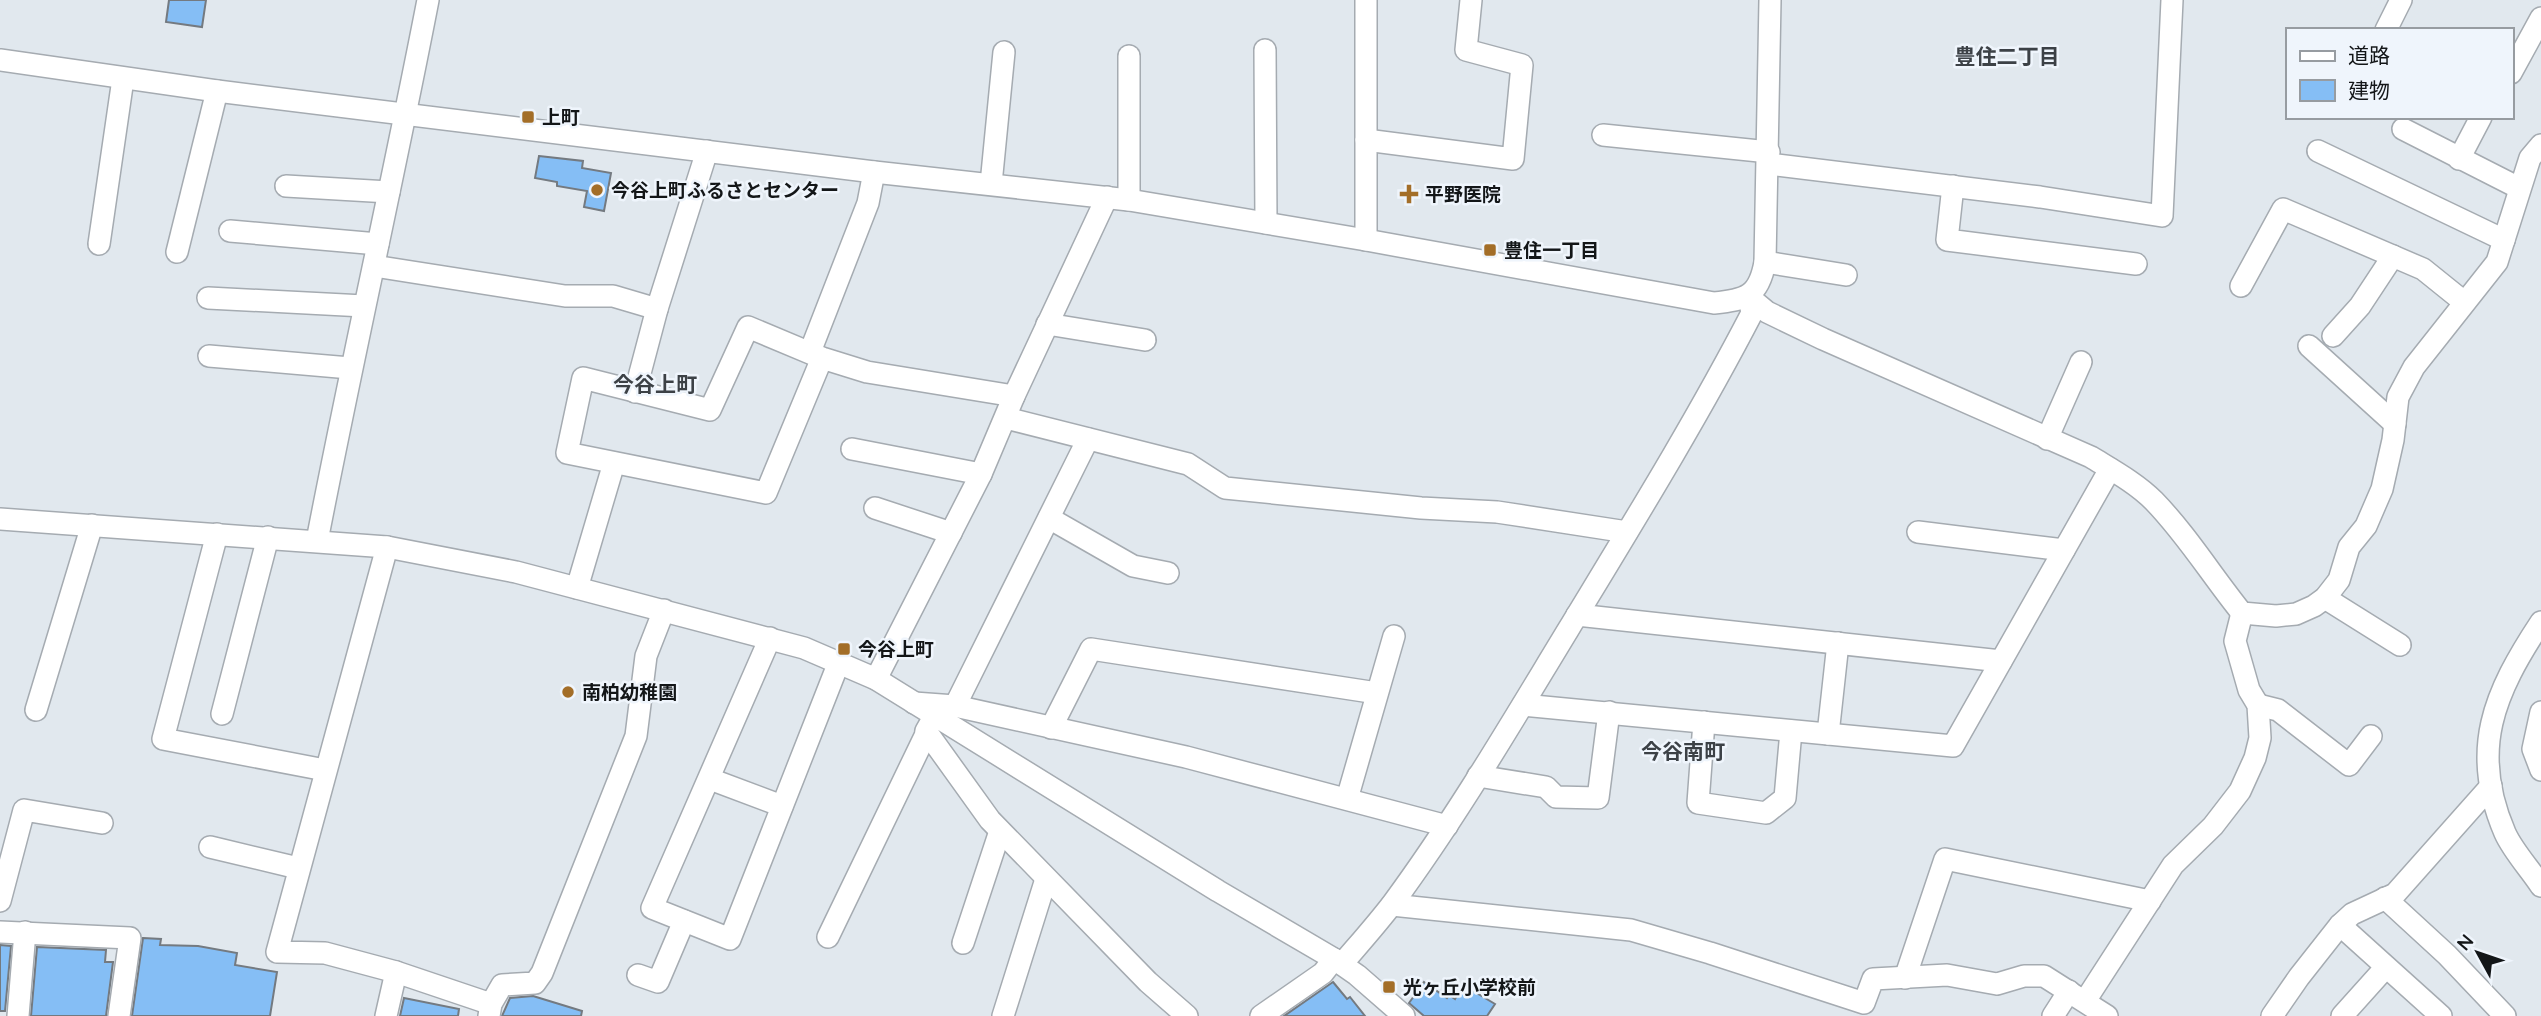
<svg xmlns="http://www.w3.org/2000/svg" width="2541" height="1016" viewBox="0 0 2541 1016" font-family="Quicksand,'Noto Sans JP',sans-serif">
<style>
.building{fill:#85bef5;stroke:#747a80;stroke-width:2}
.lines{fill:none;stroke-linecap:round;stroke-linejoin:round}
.minor-casing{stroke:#a5abb1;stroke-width:24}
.minor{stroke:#fff;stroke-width:21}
.poi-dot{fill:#a36e28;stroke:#eff5fc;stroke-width:2.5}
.labels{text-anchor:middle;stroke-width:5;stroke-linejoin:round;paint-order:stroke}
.poi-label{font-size:19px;font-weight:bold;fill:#131618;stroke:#eff5fc;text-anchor:start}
.neighbourhood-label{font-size:21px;font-weight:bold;fill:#3c4146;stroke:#eff5fc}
</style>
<rect width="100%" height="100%" fill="#e1e8ee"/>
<!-- building -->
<g class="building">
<polygon points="169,0 206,0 202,27 166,22"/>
<polygon points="539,156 583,161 582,168 611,173 604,211 584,207 587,191 557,186 557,182 535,178"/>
<polygon points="143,938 161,939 160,945 198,946 237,953 235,965 277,972 270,1016 132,1016"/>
<polygon points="0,945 11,946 5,1011 0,1011"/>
<polygon points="37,947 106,950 105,962 113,962 106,1016 31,1016"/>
<polygon points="1333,982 1347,999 1350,997 1365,1016 1284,1016"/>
<polygon points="1424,982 1447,998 1449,995 1455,999 1463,985 1495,1004 1487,1016 1424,1016 1409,1003"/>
<polygon points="533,996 582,1011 581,1016 502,1016 510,998"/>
<polygon points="404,998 459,1009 458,1016 400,1016"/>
</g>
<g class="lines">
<defs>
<g id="minor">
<polyline points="2386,30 2401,0"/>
<polyline points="1265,50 1266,223"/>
<path d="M 0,60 L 217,91 L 874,172 L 1129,200 L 1366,240 L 1714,303 C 1746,300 1759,296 1765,262 L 1770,0"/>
<polyline points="2511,73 2541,18"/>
<polyline points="2403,129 2519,188"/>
<polyline points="1603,135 1769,152"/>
<polyline points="1366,140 1513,159 1522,65 1466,50 1471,0"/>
<polyline points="2318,151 2504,240"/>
<polyline points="2459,159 2481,117"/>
<polyline points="1769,164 2040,197 2162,216 2172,0"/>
<polyline points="991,184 1004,52"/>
<polyline points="286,186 389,192"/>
<polyline points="1953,186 1947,240 2136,264"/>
<polyline points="1129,200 1129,56"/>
<polyline points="230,231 378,244"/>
<polyline points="1366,240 1366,0"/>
<polyline points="99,244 123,79"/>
<polyline points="177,252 217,91"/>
<polyline points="1765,262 1846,275"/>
<polyline points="374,266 565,296 613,296 657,309"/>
<polyline points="2241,286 2283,209 2423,269 2464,302"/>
<path d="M 1749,297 L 1767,312 L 1823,339 L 2091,457 C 2112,470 2136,483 2154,501 C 2187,535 2212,576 2242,613 L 2276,616 L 2296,614 L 2314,606 L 2325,598 L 2339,580 L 2349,547 L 2366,526 L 2382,489 L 2393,440 L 2398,397 L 2414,367 L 2497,262 L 2530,158 L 2541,145"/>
<polyline points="208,298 364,306"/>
<polyline points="1047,324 1145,340"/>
<polyline points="2333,336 2360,306 2393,256"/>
<polyline points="2309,346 2395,424"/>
<polyline points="810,352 868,203 874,172"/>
<polyline points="209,356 350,368"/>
<polyline points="822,358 766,493 567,453 583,378 710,410 748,327 822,358 867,372 1014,396"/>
<polyline points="635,392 657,309 707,151"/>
<polyline points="1006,418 1188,464 1225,488 1421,508 1497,512 1627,532"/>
<polyline points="2047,439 2081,362"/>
<polyline points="852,449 981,474"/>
<polyline points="875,508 951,533"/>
<polyline points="1049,518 1133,566 1168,573"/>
<polyline points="0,519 387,547 516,572 804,648 876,679 1218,891 1334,959 1357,975 1404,1016"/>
<polyline points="1918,532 2064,550"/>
<polyline points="217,534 163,739 325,770"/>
<path d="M 317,541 C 352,360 393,181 428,0"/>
<polyline points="387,547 277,952 325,953 396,972 491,1004"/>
<polyline points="577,588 614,463"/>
<polyline points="2325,598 2400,645"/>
<polyline points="1577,615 2001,661"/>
<path d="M 2541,622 C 2494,693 2469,750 2505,833 C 2513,851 2530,869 2541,886"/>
<polyline points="770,638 652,908 730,939 839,662"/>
<polyline points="876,679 981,474 1014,396 1107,197"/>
<polyline points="914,703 955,706 1186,757 1447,826"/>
<polyline points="1523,705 1953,746 2110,469"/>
<polyline points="2258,705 2278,710 2349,765 2371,736"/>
<polyline points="955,706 1088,439"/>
<polyline points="36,710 92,525"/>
<polyline points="2541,712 2533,749 2541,770"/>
<polyline points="222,714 268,537"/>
<polyline points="934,717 926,731 990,820 1148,982 1187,1016"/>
<polyline points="1704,722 1698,803 1766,813 1785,798 1791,731"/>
<polyline points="1051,728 1091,649 1377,693"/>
<polyline points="1828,734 1838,643"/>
<polyline points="1478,776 1546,787 1556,797 1598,798 1609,712"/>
<polyline points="710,779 782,806"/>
<polyline points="1347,799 1394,636"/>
<polyline points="210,847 298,868"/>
<polyline points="2385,898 2447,955 2505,1016"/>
<polyline points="0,901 24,810 102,823"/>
<polyline points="1392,905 1631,930 1710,953 1864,1003 1873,979 1947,975 1997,984 2024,976 2044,976 2107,1016"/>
<polyline points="2340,925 2441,1016"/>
<polyline points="0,932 130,938 119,1016"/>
<polyline points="828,937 927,732"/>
<polyline points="963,943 1000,831"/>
<path d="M 1342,964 C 1359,944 1377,924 1393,903 C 1457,816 1512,722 1568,630 C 1631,526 1696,421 1752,313 L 1749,297"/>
<polyline points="638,975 658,982 684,921"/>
<polyline points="1905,978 1945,859 2150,901"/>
<polyline points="2085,1001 2173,865 2213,826 2240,791 2255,758 2260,738 2258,705 2249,690 2235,641 2242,613"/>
<polyline points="18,1016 25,932"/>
<polyline points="386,1016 396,972"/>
<polyline points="489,1016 491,1004 502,985 535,983 542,973 636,736 646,656 664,610"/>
<polyline points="1003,1016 1046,879"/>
<polyline points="1261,1016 1323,973 1334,959"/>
<polyline points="2053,1016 2069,991"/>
<polyline points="2272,1016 2299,977 2340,925 2352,914 2395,894 2491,786"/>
<polyline points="2342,1016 2386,967"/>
</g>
</defs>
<!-- minor casing -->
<use href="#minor" class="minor-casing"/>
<!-- minor -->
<use href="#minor" class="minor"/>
</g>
<!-- markers -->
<g class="poi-dot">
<rect x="521" y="110" width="14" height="14" rx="3.5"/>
<circle cx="597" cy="190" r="7"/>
<path d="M1405.5 183.5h7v7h7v7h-7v7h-7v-7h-7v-7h7z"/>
<rect x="1483" y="243" width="14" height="14" rx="3.5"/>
<rect x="837" y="642" width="14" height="14" rx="3.5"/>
<circle cx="568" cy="692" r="7"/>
<rect x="1382" y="980" width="14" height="14" rx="3.5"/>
</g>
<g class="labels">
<!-- poi labels -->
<g class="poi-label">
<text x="542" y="124">上町</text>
<text x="611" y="197">今谷上町ふるさとセンター</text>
<text x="1425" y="201">平野医院</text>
<text x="1504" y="257">豊住一丁目</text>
<text x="858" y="656">今谷上町</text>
<text x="582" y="699">南柏幼稚園</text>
<text x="1403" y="994">光ヶ丘小学校前</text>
</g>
<!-- neighbourhood labels -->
<g class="neighbourhood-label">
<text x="2007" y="64">豊住二丁目</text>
<text x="655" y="392">今谷上町</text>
<text x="1683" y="759">今谷南町</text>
</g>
</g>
<!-- legend -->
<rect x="2286" y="28" width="228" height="91" fill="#eff5fc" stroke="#979ca1" stroke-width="2"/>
<rect x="2300" y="51" width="35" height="10" fill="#ffffff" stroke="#979ca1" stroke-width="2"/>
<text x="2348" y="63" font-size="21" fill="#131618">道路</text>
<rect x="2300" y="80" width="35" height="21" fill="#85bef5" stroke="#979ca1" stroke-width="2"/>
<text x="2348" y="98" font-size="21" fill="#131618">建物</text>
<!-- north arrow -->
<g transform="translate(2478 953) rotate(310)" stroke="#eff5fc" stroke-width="5" paint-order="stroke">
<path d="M0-5L12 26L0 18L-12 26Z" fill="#131618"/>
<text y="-10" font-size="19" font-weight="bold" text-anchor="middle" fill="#131618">N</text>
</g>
</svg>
